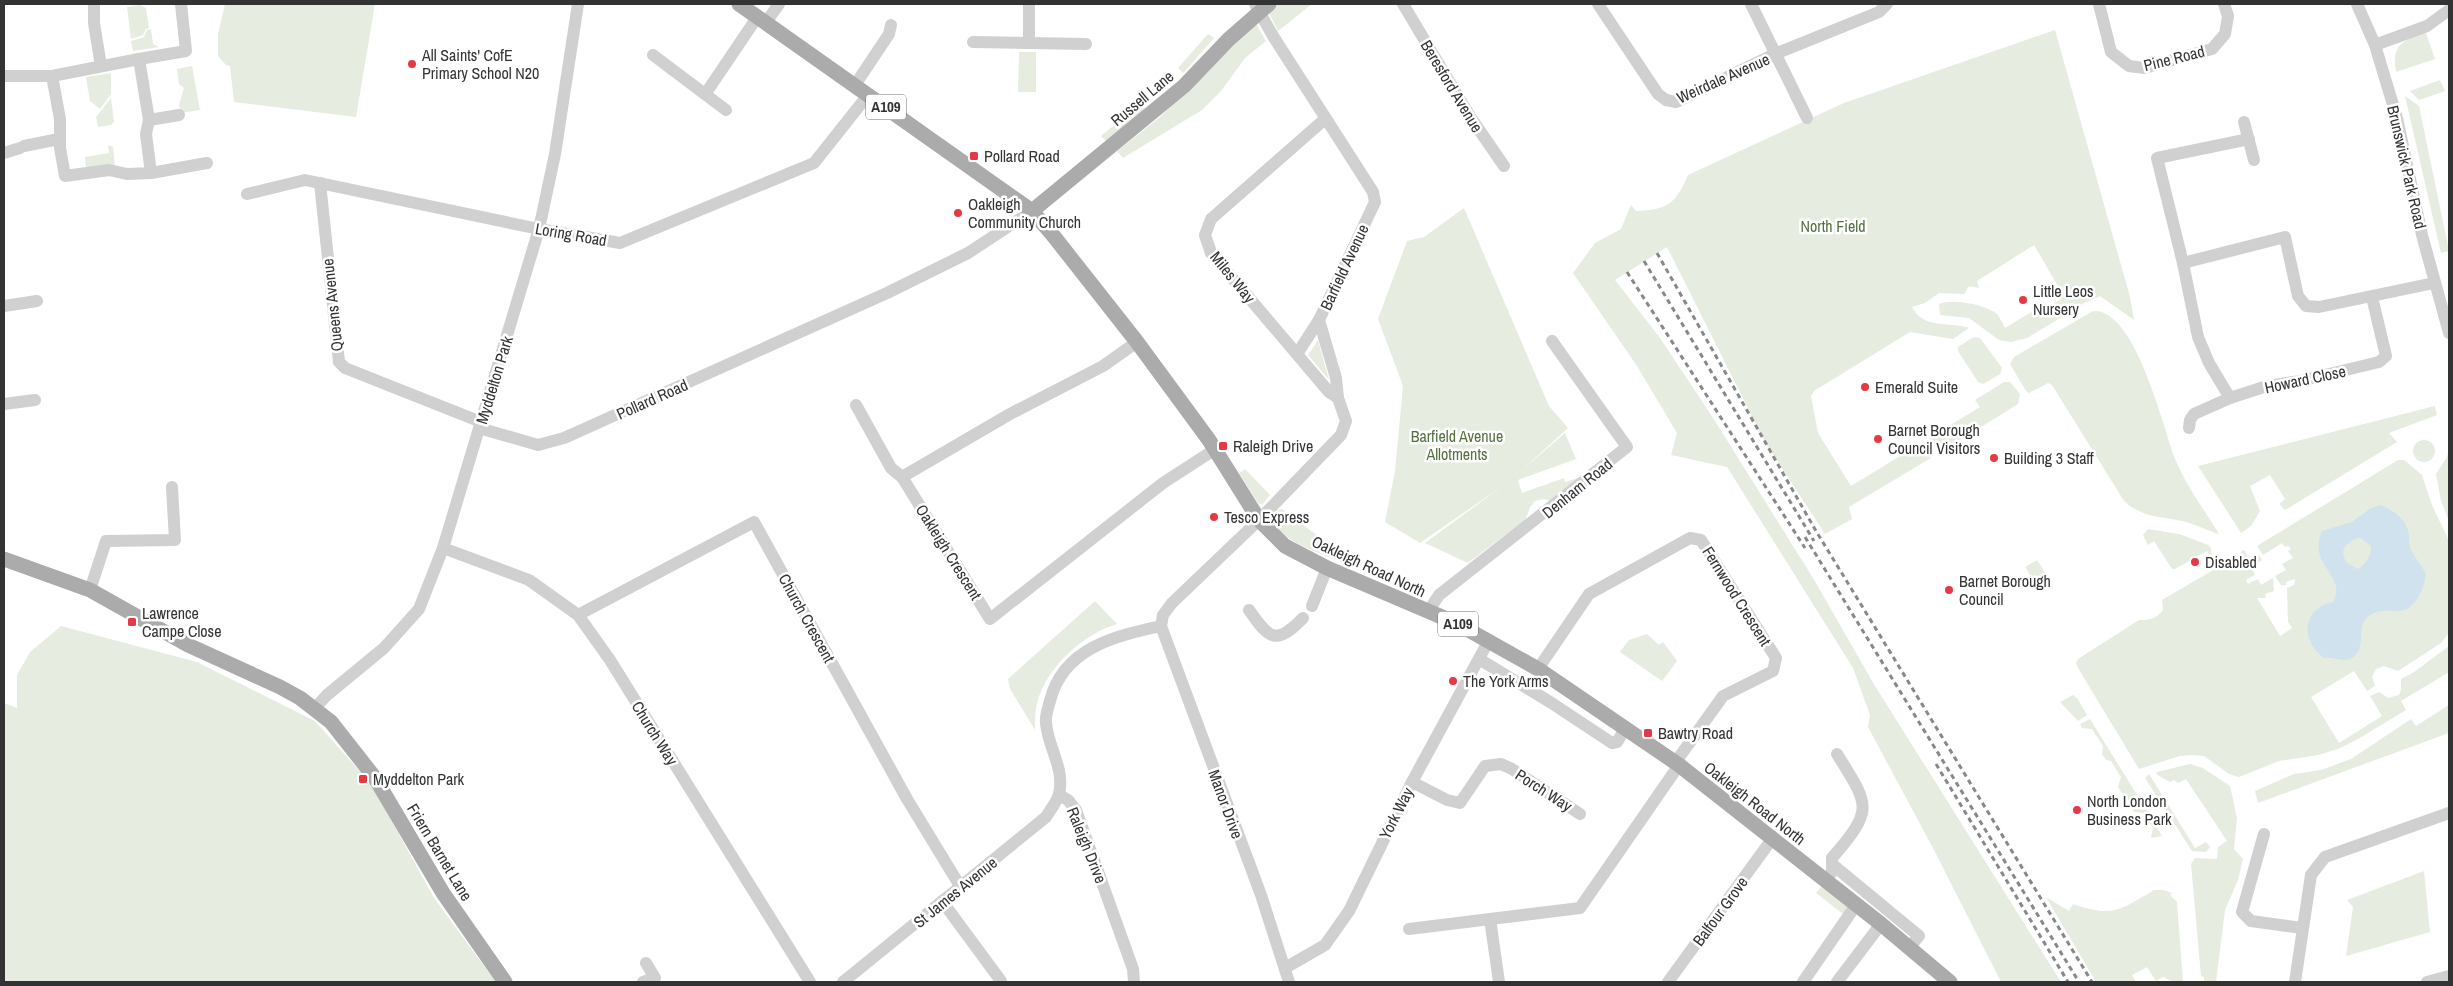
<svg xmlns="http://www.w3.org/2000/svg" width="2453" height="986" viewBox="0 0 2453 986" font-family="'Archivo Narrow',sans-serif">
<style>
.green{fill:#e6ecdf}
.water{fill:#cfe2ee;fill-rule:evenodd}
.lines{fill:none;stroke-linecap:round;stroke-linejoin:round}
.minor{stroke:#d0d0d0;stroke-width:12}
.major{stroke:#ababab;stroke-width:15}
.rail{stroke:#888;stroke-width:3;stroke-dasharray:5 4;stroke-linecap:butt}
.poi-dot{fill:#e63946;stroke:#fff;stroke-width:2}
.labels{text-anchor:middle;stroke-width:5;stroke-linejoin:round;paint-order:stroke}
.shield{fill:#fff;stroke:#707070;stroke-width:1}
.shield-label{font-size:15px;font-weight:bold;fill:#333}
.poi-label{font-size:16px;fill:#333;stroke:#fff;text-anchor:start}
.street-label{font-size:16px;fill:#333;stroke:#fff}
.park-label{font-size:16px;fill:#56703f;stroke:#fff}
</style>
<rect width="100%" height="100%" fill="#fff"/>
<!-- green -->
<g class="green">
<polygon points="225,4 375,4 356,117 234,102 230,66 226,65 218,56 218,34"/>
<polygon points="1278,4 1312,4 1278,31 1268,11"/>
<polygon points="140,5 146,8 149,28 146,29 143,35 131,39 127,7"/>
<polygon points="1255,22 1266,41 1245,58 1221,91 1202,110 1123,158 1117,151 1160,117"/>
<polygon points="151,29 153,44 159,47 133,51 131,41 144,37 147,30"/>
<path d="M 2055,30 L 2130,297 L 2134,320 L 2100,296 L 2072,309 L 2072,311 L 2027,338 L 2011,342 L 1999,340 L 1969,318 L 1940,315 L 1939,304 C 1951,298 1987,305 1997,314 C 2000,318 2003,324 2005,328 L 2043,305 L 2046,309 L 2061,299 L 2060,295 L 2062,293 L 2034,245 L 1977,281 L 1979,288 L 1969,286 L 1964,294 L 1939,293 L 1925,303 L 1912,307 C 1924,330 1949,321 1969,328 L 1953,339 L 1910,332 L 1814,391 L 1811,396 L 1818,433 L 1851,486 L 1923,442 L 1931,458 L 1849,507 L 1852,519 L 1825,534 L 1765,442 L 1667,247 L 1615,280 L 1660,338 L 1715,421 L 1813,578 L 1875,686 L 2061,982 L 2001,982 L 1934,850 L 1868,727 L 1870,715 L 1853,668 L 1727,467 L 1671,455 L 1677,433 L 1637,366 L 1573,273 L 1595,243 L 1621,229 L 1631,205 L 1636,211 C 1668,210 1676,203 1688,175 L 1844,103 Z"/>
<path d="M 2426,33 L 2435,59 L 2396,72 C 2391,44 2403,40 2426,33 Z"/>
<polygon points="1208,34 1214,38 1183,73 1178,68"/>
<polygon points="1019,52 1036,52 1036,92 1018,92"/>
<polygon points="192,66 200,110 181,113 179,105 184,88 179,84 177,69"/>
<polygon points="111,73 111,94 100,109 90,101 86,77"/>
<polygon points="2440,80 2445,91 2419,100 2410,91"/>
<polygon points="2405,96 2419,106 2449,251 2441,253"/>
<polygon points="111,98 114,122 111,125 98,127 96,117"/>
<polygon points="1141,103 1145,109 1106,141 1101,136"/>
<polygon points="108,145 113,147 115,168 86,167 85,157 109,153"/>
<polygon points="1464,208 1549,406 1568,428 1521,471 1565,433 1576,459 1518,480 1522,493 1564,478 1565,482 1578,478 1551,501 1544,499 1535,501 1530,507 1526,519 1468,563 1425,543 1504,485 1420,543 1385,522 1395,471 1403,386 1378,319 1407,241 1424,237"/>
<path d="M 2093,311 C 2136,308 2163,429 2176,461 C 2187,487 2205,511 2219,534 C 2207,530 2195,524 2182,521 C 2159,516 2143,518 2124,501 L 2052,385 L 2048,383 L 2029,393 L 2026,391 L 2010,364 L 2014,357 Z"/>
<polygon points="1974,337 1980,338 2002,368 2000,374 1983,384 1978,382 1958,351 1958,347"/>
<polygon points="1318,340 1329,380 1308,355"/>
<polygon points="2004,382 2010,382 2020,394 2018,404 1939,453 1929,438 1980,407 1975,400"/>
<polygon points="2435,406 2437,415 2389,433 2397,442 2285,510 2279,504 2285,499 2270,475 2250,486 2260,511 2251,526 2241,533 2198,466"/>
<circle cx="2424" cy="451" r="11"/>
<polygon points="2449,449 2449,521 2441,501 2436,474 2447,457"/>
<path d="M 2398,460 L 2404,460 L 2422,475 L 2432,505 L 2449,541 L 2449,633 L 2441,643 L 2398,671 L 2384,666 L 2376,669 L 2372,677 L 2375,686 L 2367,691 L 2354,671 L 2311,697 L 2339,743 L 2382,716 L 2370,696 L 2379,692 L 2388,698 L 2399,695 L 2401,690 L 2401,679 L 2414,672 L 2449,646 L 2449,672 L 2401,701 L 2406,710 L 2358,739 L 2338,749 L 2318,755 L 2279,761 L 2239,777 L 2229,774 L 2204,756 L 2193,755 L 2180,756 L 2139,769 L 2078,668 L 2076,663 L 2078,659 L 2139,620 C 2150,620 2156,619 2163,610 L 2162,600 L 2232,559 L 2239,568 L 2241,552 L 2244,550 L 2250,560 L 2259,555 L 2262,560 L 2251,567 L 2255,575 L 2246,580 L 2248,584 L 2258,579 L 2261,585 L 2273,578 L 2274,591 L 2265,594 L 2266,598 L 2257,598 L 2280,636 L 2292,628 L 2288,622 L 2287,588 L 2294,585 L 2295,579 L 2286,582 L 2286,585 L 2281,585 L 2275,576 L 2286,570 L 2282,564 L 2293,558 L 2288,551 L 2291,549 L 2288,546 L 2285,547 L 2282,543 L 2263,555 L 2257,546 Z"/>
<polygon points="1245,469 1270,495 1262,505 1258,503 1239,473"/>
<path d="M 1282,509 L 1338,551 L 1333,559 C 1313,550 1281,541 1273,519 L 1278,510 Z"/>
<polygon points="2148,529 2179,534 2208,545 2211,548 2212,556 2210,557 2207,551 2175,569 2172,569 2154,541 2148,545 2143,535"/>
<polygon points="2037,560 2053,585 2041,593 2025,567"/>
<path d="M 1095,601 L 1117,624 C 1083,634 1046,668 1037,703 C 1035,712 1035,721 1035,730 L 1010,689 L 1008,679 Z"/>
<polygon points="61,626 197,662 315,721 372,785 434,898 496,982 4,982 4,703 17,708 17,675 30,652"/>
<polygon points="1647,634 1659,645 1663,642 1677,661 1662,681 1620,652 1629,640"/>
<polygon points="2073,695 2077,698 2087,715 2078,721 2060,702"/>
<polygon points="2449,705 2449,733 2258,803 2255,791 2294,774 2321,770 2351,759 2411,719 2416,726"/>
<polygon points="2090,719 2137,795 2127,801 2118,787 2121,777 2111,761 2106,760 2102,754 2103,746 2092,729 2082,728 2080,724"/>
<polygon points="2190,764 2203,768 2230,786 2237,818 2234,849 2243,859 2238,880 2225,910 2216,982 2204,982 2204,977 2201,976 2191,864 2195,858 2217,859 2218,847 2227,841 2186,779 2178,783 2174,780 2170,782 2156,774 2157,772"/>
<polygon points="2149,774 2195,848 2206,842 2210,847 2206,852 2192,851 2145,778"/>
<polygon points="2139,798 2162,836 2151,838 2153,828 2143,813 2134,812 2129,804"/>
<polygon points="2424,871 2430,932 2346,956 2353,907 2347,900"/>
<polygon points="1823,885 1850,906 1843,914 1816,893"/>
<path d="M 2154,890 L 2163,890 L 2172,893 L 2170,895 L 2177,902 L 2183,982 L 2173,982 L 2163,977 L 2156,981 L 2147,967 L 2132,975 L 2136,982 L 2096,982 L 2046,897 L 2069,911 L 2073,904 C 2113,918 2120,910 2154,890 Z"/>
</g>
<!-- water -->
<path class="water" d="M 2380,505 C 2392,509 2408,520 2409,535 C 2409,541 2409,544 2411,550 C 2415,558 2422,566 2426,574 C 2424,588 2416,610 2399,611 C 2387,611 2379,609 2369,616 C 2354,626 2369,650 2350,659 C 2342,662 2332,657 2324,658 C 2300,641 2302,608 2333,602 C 2348,574 2307,567 2322,531 L 2352,522 L 2371,508 ZM 2358,538 L 2362,539 L 2371,546 C 2372,554 2365,566 2358,569 L 2347,563 C 2338,551 2346,542 2358,538 Z"/>
<g class="lines">
<!-- minor -->
<g class="minor">
<polyline points="94,4 94,23 101,66"/>
<polyline points="1403,4 1471,118 1504,166"/>
<polyline points="1598,4 1658,94 1666,100 1676,102 1775,54 1879,12 1887,4"/>
<polyline points="1751,4 1807,118"/>
<polyline points="2099,4 2111,52 2129,66 2144,68 2212,49 2225,34 2228,16 2224,4"/>
<polyline points="2357,4 2375,45 2397,118 2422,235 2449,333"/>
<polyline points="767,21 779,4"/>
<polyline points="973,42 1086,44"/>
<polyline points="1029,42 1029,4"/>
<polyline points="2375,45 2427,26 2449,10"/>
<polyline points="653,55 726,110"/>
<polyline points="4,76 52,76 139,59"/>
<polyline points="52,76 60,119 60,148 65,176 109,170 127,174 151,173 146,134 149,120 179,115"/>
<polyline points="855,85 889,34 891,25"/>
<polyline points="706,93 758,16"/>
<polyline points="1325,119 1211,219 1205,235 1211,253 1329,392 1338,398"/>
<polyline points="149,120 139,59 186,51 181,4"/>
<polyline points="2244,122 2254,160"/>
<polyline points="24,146 59,139"/>
<polyline points="4,153 20,148"/>
<polyline points="151,173 207,163"/>
<polyline points="320,183 339,362 345,368 481,422"/>
<polyline points="247,194 305,180 539,229 620,243 814,163 868,95"/>
<polyline points="2183,263 2285,237 2298,296 2306,306 2319,307 2434,283"/>
<polyline points="4,306 37,301"/>
<polyline points="1137,342 1103,366 1010,414 902,477 990,619 1163,483 1214,450"/>
<polyline points="1297,354 1319,320"/>
<polyline points="2230,398 2209,363 2198,337 2183,263 2157,158 2249,139"/>
<polyline points="4,404 35,400"/>
<polyline points="856,405 891,468 902,477"/>
<polyline points="479,428 538,445 564,438 887,293 968,253 1032,211"/>
<polyline points="2189,428 2190,420 2194,414 2230,398 2267,386 2300,381 2379,362 2386,356 2372,297"/>
<polyline points="443,548 529,580 578,615 610,660 810,982"/>
<polyline points="90,590 106,541 175,540 172,487"/>
<polyline points="1312,606 1327,568"/>
<path d="M 1249,610 C 1269,639 1276,646 1303,618"/>
<polyline points="1428,612 1439,595 1627,447 1552,341"/>
<polyline points="578,615 754,522 907,799 960,886"/>
<polyline points="1161,626 1261,895 1289,982"/>
<polyline points="1479,659 1550,702 1612,743 1617,742 1625,729"/>
<polyline points="1538,669 1589,594 1690,538 1701,540 1776,658 1773,671 1723,696 1675,763"/>
<polyline points="314,709 327,695 384,648 419,609 443,548 539,229 555,154 578,4"/>
<polyline points="1412,782 1447,800 1460,803 1485,766 1501,764 1512,769 1580,814"/>
<polyline points="1059,795 1068,800 1076,810 1133,969 1134,982"/>
<polyline points="2264,834 2242,912 2251,921 2302,928"/>
<polyline points="1833,865 1919,936 1909,948"/>
<path d="M 1826,880 L 1832,872 L 1832,858 C 1874,809 1870,807 1837,754"/>
<polyline points="942,901 1001,981"/>
<polyline points="1490,919 1499,982"/>
<polyline points="1409,929 1580,908 1679,765"/>
<polyline points="1285,968 1325,945 1349,911 1412,782 1489,640"/>
<polyline points="643,982 655,978 646,963"/>
<path d="M 843,982 L 1046,817 C 1050,810 1057,802 1059,794 C 1065,768 1048,748 1046,723 C 1045,716 1048,708 1050,701 C 1063,648 1115,636 1161,626 L 1163,615 L 1172,603 L 1259,520 L 1341,435 L 1346,421 L 1338,398 L 1336,378 L 1319,320 L 1375,202 L 1373,192 L 1273,36 L 1255,4"/>
<polyline points="1668,982 1772,839"/>
<polyline points="1803,982 1856,905"/>
<polyline points="1837,982 1881,924"/>
<polyline points="2295,982 2311,875 2325,857 2449,813"/>
<polyline points="2427,982 2449,976"/>
</g>
<!-- major -->
<g class="major">
<polyline points="739,4 1032,211 1052,234 1137,342 1209,440 1259,520 1285,546 1327,568 1456,623 1538,669 1679,765 1881,924 1950,982"/>
<polyline points="1032,211 1184,86 1229,39 1269,4"/>
<polyline points="4,559 90,590 188,645 280,687 300,698 331,722 375,778 443,893 505,982"/>
</g>
<!-- rail -->
<g class="rail">
<polyline points="1657,253 1816,531 2092,982"/>
<polyline points="1644,261 1814,541"/>
<polyline points="1627,272 1805,548"/>
<polyline points="1805,537 2079,982"/>
<polyline points="1936,764 2068,982"/>
</g>
</g>
<!-- markers -->
<g class="poi-dot">
<circle cx="412" cy="64" r="5"/>
<rect x="969" y="151" width="10" height="10" rx="2.5"/>
<circle cx="958" cy="213" r="5"/>
<circle cx="2023" cy="300" r="5"/>
<circle cx="1865" cy="387" r="5"/>
<circle cx="1878" cy="439" r="5"/>
<rect x="1218" y="441" width="10" height="10" rx="2.5"/>
<circle cx="1994" cy="458" r="5"/>
<circle cx="1214" cy="517" r="5"/>
<circle cx="2195" cy="562" r="5"/>
<circle cx="1949" cy="590" r="5"/>
<rect x="127" y="617" width="10" height="10" rx="2.5"/>
<circle cx="1453" cy="681" r="5"/>
<rect x="1643" y="728" width="10" height="10" rx="2.5"/>
<rect x="358" y="774" width="10" height="10" rx="2.5"/>
<circle cx="2077" cy="810" r="5"/>
</g>
<g class="labels">
<!-- shield labels -->
<g class="shield">
<rect x="866" y="94.5" width="40" height="25" rx="4"/>
<rect x="1438" y="611.5" width="40" height="25" rx="4"/>
</g>
<g class="shield-label">
<text x="886" y="112">A109</text>
<text x="1458" y="629">A109</text>
</g>
<!-- poi labels -->
<g class="poi-label">
<text x="422" y="61">All Saints' CofE<tspan x="422" dy="18">Primary School N20</tspan></text>
<text x="984" y="162">Pollard Road</text>
<text x="968" y="210">Oakleigh<tspan x="968" dy="18">Community Church</tspan></text>
<text x="2033" y="297">Little Leos<tspan x="2033" dy="18">Nursery</tspan></text>
<text x="1875" y="393">Emerald Suite</text>
<text x="1888" y="436">Barnet Borough<tspan x="1888" dy="18">Council Visitors</tspan></text>
<text x="1233" y="452">Raleigh Drive</text>
<text x="2004" y="464">Building 3 Staff</text>
<text x="1224" y="523">Tesco Express</text>
<text x="2205" y="568">Disabled</text>
<text x="1959" y="587">Barnet Borough<tspan x="1959" dy="18">Council</tspan></text>
<text x="142" y="619">Lawrence<tspan x="142" dy="18">Campe Close</tspan></text>
<text x="1463" y="687">The York Arms</text>
<text x="1658" y="739">Bawtry Road</text>
<text x="373" y="785">Myddelton Park</text>
<text x="2087" y="807">North London<tspan x="2087" dy="18">Business Park</tspan></text>
</g>
<!-- street labels -->
<g class="street-label">
<text transform="translate(2174 58) rotate(-14)" y="6">Pine Road</text>
<text transform="translate(1723 78) rotate(-24)" y="6">Weirdale Avenue</text>
<text transform="translate(1452 86) rotate(59)" y="6">Beresford Avenue</text>
<text transform="translate(1142 98) rotate(-40)" y="6">Russell Lane</text>
<text transform="translate(2407 167) rotate(77)" y="6">Brunswick Park Road</text>
<text transform="translate(571 234) rotate(10)" y="6">Loring Road</text>
<text transform="translate(1344 267) rotate(-65)" y="6">Barfield Avenue</text>
<text transform="translate(1233 277) rotate(51)" y="6">Miles Way</text>
<text transform="translate(332 305) rotate(-96)" y="6">Queens Avenue</text>
<text transform="translate(2305 379) rotate(-12)" y="6">Howard Close</text>
<text transform="translate(494 380) rotate(-73)" y="6">Myddelton Park</text>
<text transform="translate(652 399) rotate(-24)" y="6">Pollard Road</text>
<text transform="translate(1577 488) rotate(-39)" y="6">Denham Road</text>
<text transform="translate(949 552) rotate(58)" y="6">Oakleigh Crescent</text>
<text transform="translate(1369 566) rotate(25)" y="6">Oakleigh Road North</text>
<text transform="translate(1737 596) rotate(58)" y="6">Fernwood Crescent</text>
<text transform="translate(807 618) rotate(61)" y="6">Church Crescent</text>
<text transform="translate(655 733) rotate(58)" y="6">Church Way</text>
<text transform="translate(1544 790) rotate(33)" y="6">Porch Way</text>
<text transform="translate(1755 803) rotate(38)" y="6">Oakleigh Road North</text>
<text transform="translate(1226 804) rotate(70)" y="6">Manor Drive</text>
<text transform="translate(1396 813) rotate(-63)" y="6">York Way</text>
<text transform="translate(1087 845) rotate(68)" y="6">Raleigh Drive</text>
<text transform="translate(440 852) rotate(59)" y="6">Friern Barnet Lane</text>
<text transform="translate(955 892) rotate(-39)" y="6">St James Avenue</text>
<text transform="translate(1720 911) rotate(-54)" y="6">Balfour Grove</text>
</g>
<!-- park labels -->
<g class="park-label">
<text x="1833" y="232">North Field</text>
<text x="1457" y="442">Barfield Avenue<tspan x="1457" dy="18">Allotments</tspan></text>
</g>
</g>
<!-- border -->
<rect width="2453" height="986" fill="none" stroke="#333333" stroke-width="10"/>
</svg>
